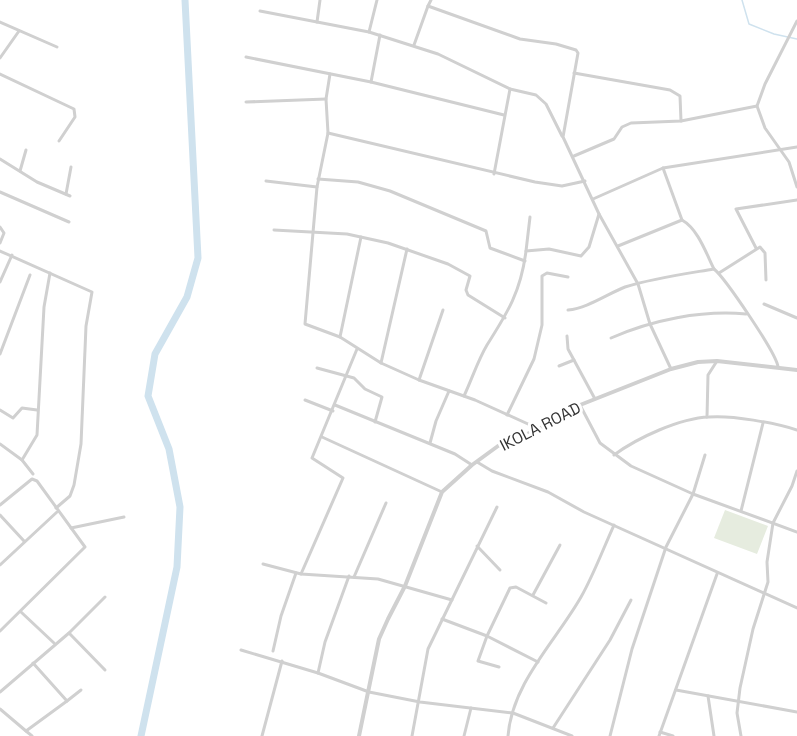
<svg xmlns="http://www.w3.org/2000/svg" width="797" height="736" viewBox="0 0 797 736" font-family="'Space Grotesk',sans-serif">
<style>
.green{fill:#e6ecdf}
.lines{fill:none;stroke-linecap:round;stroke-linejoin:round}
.stream{stroke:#cfe2ee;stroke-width:1.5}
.river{stroke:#cfe2ee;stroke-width:7}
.minor{stroke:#d0d0d0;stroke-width:3}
.tertiary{stroke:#d0d0d0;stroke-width:4}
.labels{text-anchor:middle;stroke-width:6;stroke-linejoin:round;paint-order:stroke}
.street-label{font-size:16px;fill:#333;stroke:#fff}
</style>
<rect width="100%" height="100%" fill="#fff"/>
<!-- green -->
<polygon class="green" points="725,510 768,526 757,554 714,538"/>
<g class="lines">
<!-- stream -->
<polyline class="stream" points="742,0 749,24 774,34 797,39"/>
<!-- river -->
<polyline class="river" points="141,736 177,567 180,507 169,449 148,396 155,354 187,297 198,258 185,0"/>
<!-- minor -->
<g class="minor">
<polyline points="428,6 431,0"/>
<polyline points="260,11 369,32 438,54 510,89 536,95 546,104 562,136"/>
<polyline points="797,21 765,84 757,106 765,128 789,162 797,187"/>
<polyline points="0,22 57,47"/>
<polyline points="317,22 320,0"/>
<polyline points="369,32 377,0"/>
<polyline points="414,45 428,6 520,39 556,44 576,50 578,53 563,137 599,214 638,284 650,324 671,369"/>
<polyline points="246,57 371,82 504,115"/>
<polyline points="0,58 19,31"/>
<polyline points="574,73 670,90 680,96 681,121"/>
<polyline points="0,74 74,109 75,117 59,141"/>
<polyline points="330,74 326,99 328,133 317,187 305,324 340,337 381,363 419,380 475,400 539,429"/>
<polyline points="371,82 380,35"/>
<polyline points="246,102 326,99"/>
<polyline points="328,133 535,182 562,186 585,181"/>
<polyline points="574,156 614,139 622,127 631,123 681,121 757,106"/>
<polyline points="0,159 37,182 70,196"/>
<path d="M 663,168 L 682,220 C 698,229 706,253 714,269"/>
<polyline points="20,171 26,150"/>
<polyline points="494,174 510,89"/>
<polyline points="318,179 358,182 390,191 486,231 490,248 525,261"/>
<polyline points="266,181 317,187"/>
<polyline points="0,192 69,222"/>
<polyline points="66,194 71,167"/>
<polyline points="593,199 663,168 797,147"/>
<polyline points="0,227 4,233 0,243"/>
<polyline points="274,230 347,234 388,243 448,264 470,276 466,290 468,295 505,318"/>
<polyline points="618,246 682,220"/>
<polyline points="756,248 736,209 797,200"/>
<polyline points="0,251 92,292 86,326 81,444 74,485 70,496 56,508"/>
<polyline points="526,251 530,217"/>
<polyline points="719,273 760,247 765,253 766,280"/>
<polyline points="0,282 12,255"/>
<polyline points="764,304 797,318"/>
<path d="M 568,310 C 588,308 607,294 625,287 C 654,278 684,274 714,269 C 725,278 777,354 778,367"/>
<polyline points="567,336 568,349 595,399"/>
<polyline points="340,337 361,237"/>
<path d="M 611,338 C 652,320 701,310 746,314"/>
<polyline points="0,354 30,275"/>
<polyline points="381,363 407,249"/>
<polyline points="559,366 574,360"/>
<polyline points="317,368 354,378 365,389 382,397 375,422"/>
<polyline points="419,380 443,310"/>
<path d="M 464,396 C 472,379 478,360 487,345 C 508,312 521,291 526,251 L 549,249 L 581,256 L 589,247 L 599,214"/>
<polyline points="305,400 333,411"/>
<polyline points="335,405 455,454 472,465"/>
<polyline points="580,405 600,443 631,466 693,494 797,532"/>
<polyline points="0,410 13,418 22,408 37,410"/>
<polyline points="507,415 534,359 542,325 542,276 547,273 568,277"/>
<polyline points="707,417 708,375 717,361"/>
<polyline points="322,437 442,492"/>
<polyline points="430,443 436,421 449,391"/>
<polyline points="0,444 22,460 33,474"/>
<path d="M 614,455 C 637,438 680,418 709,417 C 732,415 775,423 797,430"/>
<polyline points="22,460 37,435 44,307 50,273"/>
<polyline points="477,462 492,471 548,492 584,512 797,608"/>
<polyline points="0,505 32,479 37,481 85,547 0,631"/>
<polyline points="741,511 763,423"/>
<polyline points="0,515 24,541"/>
<polyline points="71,528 124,517"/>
<polyline points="477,546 500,570"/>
<polyline points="263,564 301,574 378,579 452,600"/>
<polyline points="0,565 57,512"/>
<polyline points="301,574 343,478 312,458 357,349"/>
<polyline points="354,577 386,503"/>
<polyline points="533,595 560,545"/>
<polyline points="21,612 54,643"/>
<polyline points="442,619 487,636 538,662"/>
<polyline points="69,633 105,670"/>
<polyline points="241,650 318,673 369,692 420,702 513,713 572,736"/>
<polyline points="273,651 281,616 296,573"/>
<polyline points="499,667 478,661 487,636 510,588 516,587 546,603"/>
<polyline points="318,673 325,642 349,576"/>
<polyline points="676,690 797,712"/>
<polyline points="0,692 69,633 105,597"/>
<polyline points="708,696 714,736"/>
<polyline points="67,701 81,690"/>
<polyline points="0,709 26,731 67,701 33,663"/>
<polyline points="553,728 610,640 631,600"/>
<polyline points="26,731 32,736"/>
<polyline points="660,732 673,736"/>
<polyline points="262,736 282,661"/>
<polyline points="412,736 428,649 497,507"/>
<polyline points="464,736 471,708"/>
<path d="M 508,736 C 512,683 556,641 581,597 C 594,574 603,549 614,525"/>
<polyline points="610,736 632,649 666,547 693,494 705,455"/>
<polyline points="659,736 717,574"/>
<polyline points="741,736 737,713 740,688 753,629 768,582 767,562 773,523 792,486 797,471"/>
</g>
<!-- tertiary -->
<polyline class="tertiary" points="359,736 379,639 388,619 405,586 442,492 472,465 498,446 539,429 580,405 671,369 698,362 717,361 797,370"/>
</g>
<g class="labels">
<!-- street labels -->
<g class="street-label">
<text transform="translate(540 426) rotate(-27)" y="6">IKOLA ROAD</text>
</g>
</g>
</svg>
